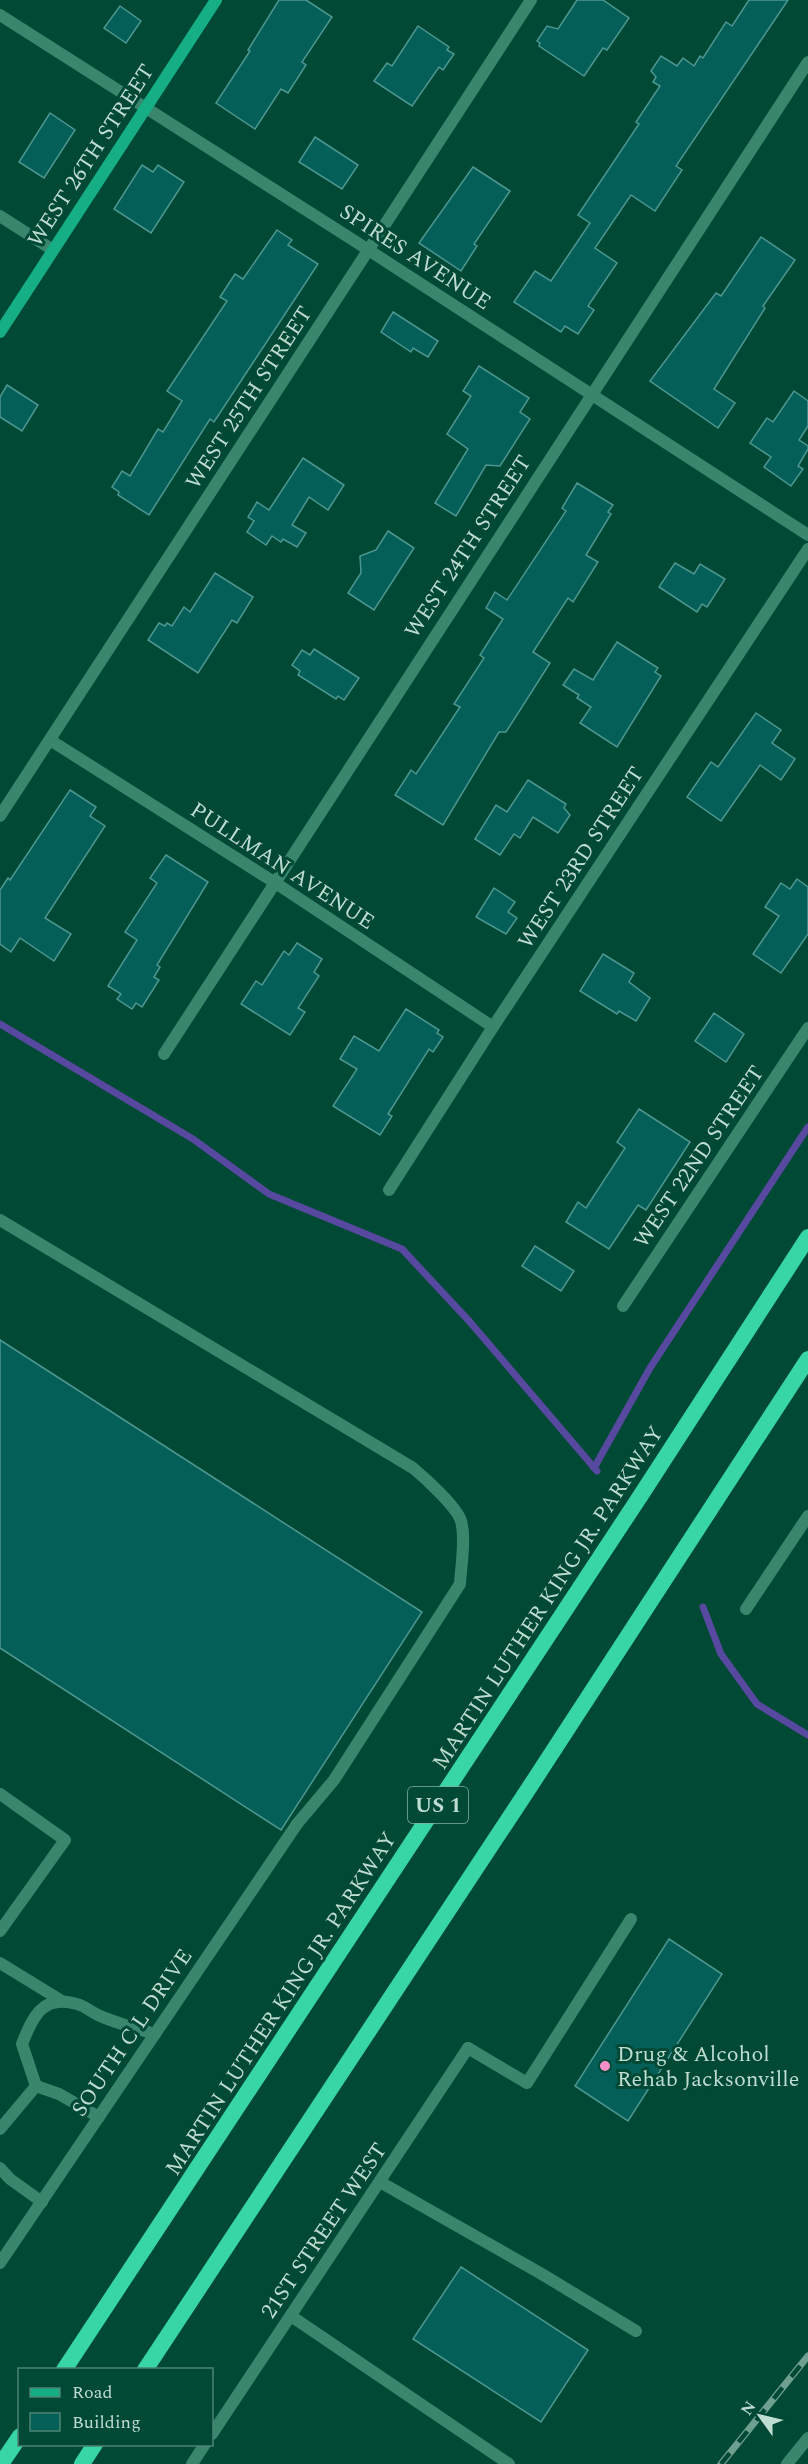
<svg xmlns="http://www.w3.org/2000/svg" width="808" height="2464" viewBox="0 0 808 2464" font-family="Spectral,serif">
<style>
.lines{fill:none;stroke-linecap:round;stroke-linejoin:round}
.stream{stroke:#5849a0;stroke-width:7}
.building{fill:#045f59;stroke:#4d9790;stroke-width:1.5}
.service{stroke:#39866c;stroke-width:12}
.minor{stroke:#39866c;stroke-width:12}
.secondary{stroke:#16af85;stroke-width:12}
.trunk{stroke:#38d5a6;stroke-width:16}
.rail-casing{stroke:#6f9f8f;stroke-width:7}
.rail{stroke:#004935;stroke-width:4.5;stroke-dasharray:14;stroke-linecap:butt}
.poi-dot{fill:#f98fc8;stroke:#004935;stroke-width:2}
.labels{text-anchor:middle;stroke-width:6;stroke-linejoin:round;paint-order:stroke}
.shield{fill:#004935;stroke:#85b0a1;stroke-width:1.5}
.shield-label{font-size:21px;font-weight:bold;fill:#bedccf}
.street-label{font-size:22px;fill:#bedccf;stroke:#004935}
.poi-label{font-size:22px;fill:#bedccf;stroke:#004935;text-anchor:start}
</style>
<rect width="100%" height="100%" fill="#004935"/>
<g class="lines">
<!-- stream -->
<g class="stream">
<polyline points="0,1024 193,1139 269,1194 402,1249 470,1322 597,1471"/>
<polyline points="594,1468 650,1368 808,1127"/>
<polyline points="703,1607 721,1654 757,1704 808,1735"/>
</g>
</g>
<!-- building -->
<g class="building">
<polygon points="279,0 306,0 332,17 302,62 306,65 288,93 281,89 255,129 216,103 250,51 248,50"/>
<polygon points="577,0 603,0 629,18 607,50 603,48 584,76 539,46 540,43 537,41 547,26 558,29"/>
<polygon points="749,0 788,0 676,166 682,170 655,211 631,195 595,248 617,263 588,306 594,310 578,334 565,326 561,332 514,302 535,271 551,281 590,223 578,215 639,124 636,122 660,86 653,82 656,77 651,71 661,56 677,66 683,58 694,66 700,56 703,58 726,22 732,26"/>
<polygon points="120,6 141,21 126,43 104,28"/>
<polygon points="418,26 449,47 447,50 454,54 443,70 439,67 412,106 374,81 387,63 392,66"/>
<polygon points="50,113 75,130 44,178 19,162"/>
<polygon points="315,137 358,165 342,189 299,162"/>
<polygon points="142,165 153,172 158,165 184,182 151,233 114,209"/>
<polygon points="473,167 510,191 474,244 477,246 461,271 419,243"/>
<polygon points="277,230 292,240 288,245 318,264 214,422 210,419 149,515 118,495 119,492 112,487 122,471 130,476 158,429 163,432 182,401 167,391 227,301 220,297 235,274 243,279"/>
<polygon points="761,237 795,260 763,306 765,308 714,389 735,403 718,428 650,381 716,293 721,296"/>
<polygon points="393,312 438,341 428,357 413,348 411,352 381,332"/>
<polygon points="479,366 529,398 520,412 530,419 500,466 486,465 456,516 435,503 468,449 447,434 471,396 463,391"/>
<polygon points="7,385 38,405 22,431 0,417 0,397"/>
<polygon points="794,391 808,401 808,426 799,440 808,446 808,449 798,466 803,469 791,486 764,467 771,457 750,443 767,418 773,422"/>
<polygon points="303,458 344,485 328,510 309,497 292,525 306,533 297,547 283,539 281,542 272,536 266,545 247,532 254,521 248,517 257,502 269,510"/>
<polygon points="577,483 613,505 608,512 611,514 586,555 598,562 573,602 568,598 533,652 550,663 506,732 499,732 443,825 395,795 411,770 416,774 460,707 454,704 484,658 480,655 503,619 486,608 495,592 507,600 566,511 562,508"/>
<polygon points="388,531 414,548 374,610 348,593 361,573 360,556 376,550"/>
<polygon points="675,563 694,574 700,564 725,579 707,607 702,604 697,612 659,587"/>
<polygon points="215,573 253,597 237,623 232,620 198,673 148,640 159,623 165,626 167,623 172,626 184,607 190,612"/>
<polygon points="617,642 658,668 655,672 661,676 617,747 580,723 591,707 577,698 579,695 563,685 574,669 593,680"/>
<polygon points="314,649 359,678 344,700 338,696 336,699 298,675 300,671 292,665 302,650 310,655"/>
<polygon points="756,713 781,730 772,743 795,759 781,780 760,765 721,821 687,797 711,762 718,767"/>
<polygon points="528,780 566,804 564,808 570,815 558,833 533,817 520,838 514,834 500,855 475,839 496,805 507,812"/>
<polygon points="70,790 96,807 90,816 105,826 45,918 71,934 54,961 20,938 11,952 0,944 0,890 8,878 10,880"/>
<polygon points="166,855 208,882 157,965 160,967 154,977 159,980 142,1007 136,1003 132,1009 117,999 121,994 108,986 137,940 125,932 157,883 150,878"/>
<polygon points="797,879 808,887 808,934 781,973 753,954 779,916 765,907 781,883 790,889"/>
<polygon points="494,888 515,902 508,912 517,918 506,934 476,917"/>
<polygon points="297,943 322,959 314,972 319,976 298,1008 305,1012 290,1035 241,1004 256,981 262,985 284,951 289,955"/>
<polygon points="603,954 634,973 629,982 650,998 636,1021 619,1011 617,1014 580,991"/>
<polygon points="406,1009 439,1030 437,1033 443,1037 433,1052 429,1049 388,1114 392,1116 380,1135 333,1106 357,1069 340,1059 354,1036 379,1051"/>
<polygon points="714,1013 744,1034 726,1062 695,1041"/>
<polygon points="639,1109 690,1142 646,1210 638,1205 609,1249 566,1222 578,1202 586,1208 625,1148 617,1142"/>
<polygon points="535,1246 574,1271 561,1291 522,1266"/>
<polygon points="0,1340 422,1612 281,1830 0,1648"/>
<polygon points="669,1939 722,1974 628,2121 575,2086"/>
<polygon points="461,2267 588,2350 541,2422 413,2339"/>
</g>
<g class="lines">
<!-- service -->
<g class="service">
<path d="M 0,1220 L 413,1468 C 425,1478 457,1507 461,1521 C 466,1538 461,1566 460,1584 L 334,1780 L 297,1824"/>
<polyline points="0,1794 65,1840 0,1931"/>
<polyline points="0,1963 62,2001"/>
<polyline points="468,2048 527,2083 631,1919"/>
<path d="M 36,2086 L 22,2044 C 33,2016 43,1994 77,2004 C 85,2006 91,2012 98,2015 C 115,2023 136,2028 155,2034"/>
<polyline points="0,2129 36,2086 59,2094 99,2117"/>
<polyline points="0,2168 10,2179 42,2202"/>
<polyline points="380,2182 540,2273 636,2331"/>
<polyline points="291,2316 509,2464"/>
</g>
<!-- minor -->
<g class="minor">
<polyline points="0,15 350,238 808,535"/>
<polyline points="0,216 53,250"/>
<polyline points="50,740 274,882 493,1027"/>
<polyline points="0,816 531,0"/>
<polyline points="164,1054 808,62"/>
<polyline points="389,1190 493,1027 808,549"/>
<polyline points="623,1306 808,1028"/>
<polyline points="746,1609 808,1516"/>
<polyline points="0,2263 297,1824"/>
<polyline points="212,2434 468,2048"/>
<polyline points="192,2464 205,2444"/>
<polyline points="787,2464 808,2438"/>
</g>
<!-- secondary -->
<polyline class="secondary" points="0,332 216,0"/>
<!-- trunk -->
<g class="trunk">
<polyline points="64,2370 641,1495 808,1237"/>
<polyline points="145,2370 531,1785 808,1359"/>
<polyline points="1,2464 20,2436"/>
<polyline points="82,2464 95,2444"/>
</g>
<defs>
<polyline id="rail" points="721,2464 808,2356"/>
</defs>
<!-- rail casing -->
<use href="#rail" class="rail-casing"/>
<!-- rail -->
<use href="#rail" class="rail"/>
</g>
<!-- markers -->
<circle class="poi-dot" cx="605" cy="2066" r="6"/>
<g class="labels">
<!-- shield labels -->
<rect class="shield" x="408" y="1787" width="60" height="36" rx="4.5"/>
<g class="shield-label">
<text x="438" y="1812">US 1</text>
</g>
<!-- street labels -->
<g class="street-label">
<text transform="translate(90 155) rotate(-57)" y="8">WEST 26TH STREET</text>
<text transform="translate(416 256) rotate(33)" y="8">SPIRES AVENUE</text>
<text transform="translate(248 397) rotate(-57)" y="8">WEST 25TH STREET</text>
<text transform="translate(467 546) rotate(-57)" y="8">WEST 24TH STREET</text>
<text transform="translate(580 857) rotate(-57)" y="8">WEST 23RD STREET</text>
<text transform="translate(283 865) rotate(33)" y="8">PULLMAN AVENUE</text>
<text transform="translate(698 1156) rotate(-56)" y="8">WEST 22ND STREET</text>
<text transform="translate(547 1597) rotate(-57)" y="8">MARTIN LUTHER KING JR. PARKWAY</text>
<text transform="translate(280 2003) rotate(-57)" y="8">MARTIN LUTHER KING JR. PARKWAY</text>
<text transform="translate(131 2032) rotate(-56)" y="8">SOUTH C L DRIVE</text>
<text transform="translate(323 2230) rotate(-56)" y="8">21ST STREET WEST</text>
</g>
<!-- poi labels -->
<g class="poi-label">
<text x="617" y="2061">Drug &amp; Alcohol<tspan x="617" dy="25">Rehab Jacksonville</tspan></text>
</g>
</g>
<!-- legend -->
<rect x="18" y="2368" width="195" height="78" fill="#004935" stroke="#4c8473" stroke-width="1.5"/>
<rect x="30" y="2388" width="30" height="9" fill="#16af85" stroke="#4c8473" stroke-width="1.5"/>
<text x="72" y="2398" font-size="18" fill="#bedccf">Road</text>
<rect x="30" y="2413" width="30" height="18" fill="#045f59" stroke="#4c8473" stroke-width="1.5"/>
<text x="72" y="2428" font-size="18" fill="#bedccf">Building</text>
<!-- north arrow -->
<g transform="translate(760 2416) rotate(304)" stroke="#004935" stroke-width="4.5" paint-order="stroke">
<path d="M0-4.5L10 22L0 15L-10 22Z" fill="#bedccf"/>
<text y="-9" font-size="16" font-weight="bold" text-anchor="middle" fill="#bedccf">N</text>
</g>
</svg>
